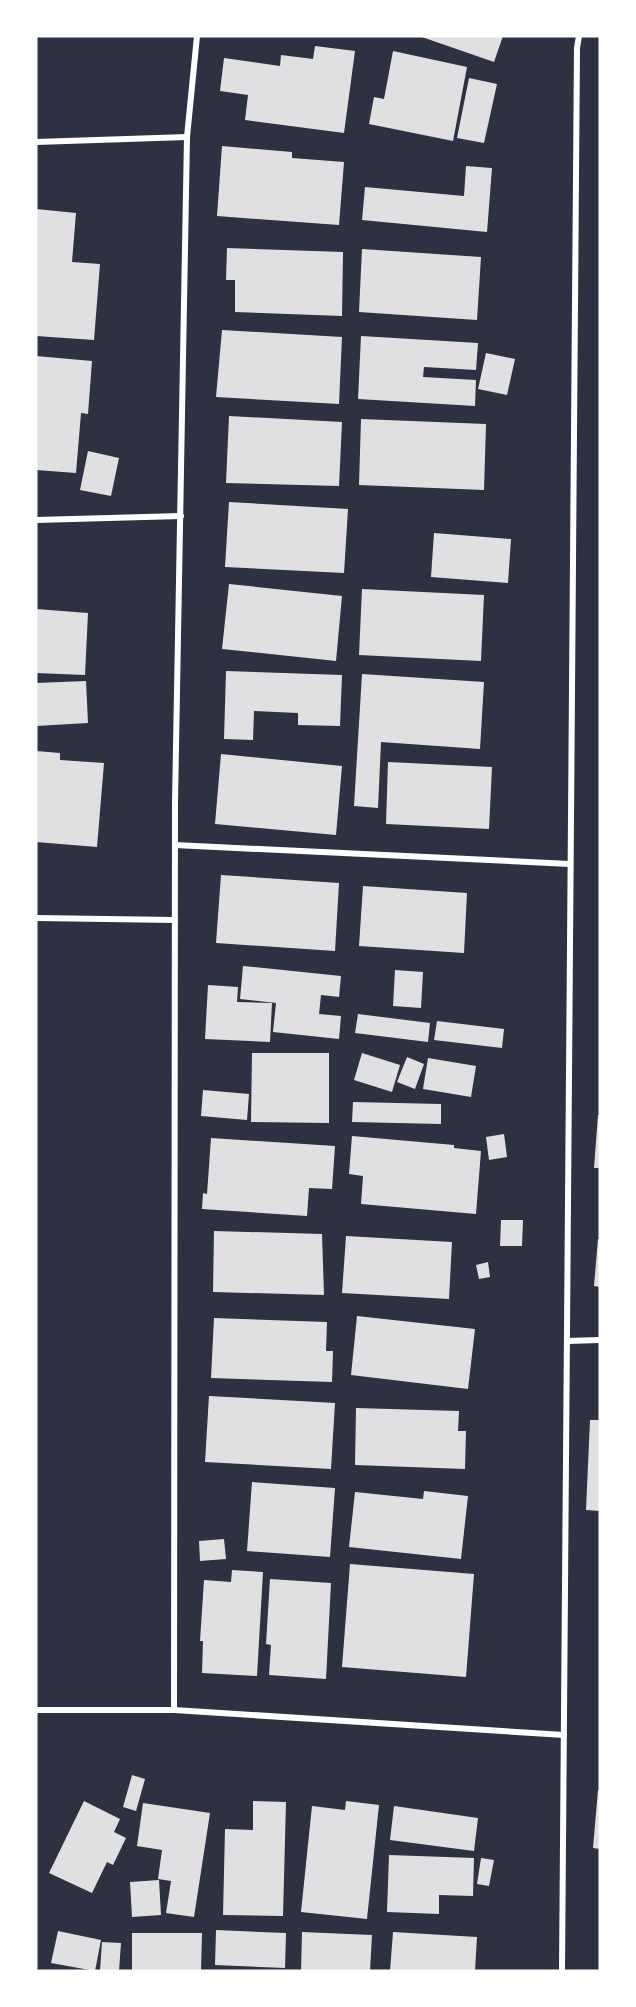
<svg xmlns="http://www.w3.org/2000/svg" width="636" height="2007" viewBox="0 0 636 2007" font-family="Overpass,sans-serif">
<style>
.building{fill:#e0e0e3}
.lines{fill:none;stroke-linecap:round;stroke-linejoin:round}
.minor{stroke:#fff;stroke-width:6}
</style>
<rect width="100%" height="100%" fill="#2d3142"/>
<!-- building -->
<g class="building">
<polygon points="419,36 503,36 494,62"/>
<polygon points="315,46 355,51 344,133 245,120 248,95 220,91 224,58 280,66 281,55 313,59"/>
<polygon points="393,51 467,67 453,141 369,124 374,97 384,99"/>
<polygon points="469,78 497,84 484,143 457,138"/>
<polygon points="222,146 292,152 292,158 344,162 339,225 217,216"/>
<polygon points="466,166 492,168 487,232 362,220 365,187 464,196"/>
<polygon points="36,209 76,213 72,262 100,264 94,340 36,336"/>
<polygon points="227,248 343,252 342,316 235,312 235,280 226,280"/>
<polygon points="362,249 481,257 477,320 359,312"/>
<polygon points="222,330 342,337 339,404 216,397"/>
<polygon points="361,336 478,343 476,370 424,367 423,377 476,380 475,406 358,399"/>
<polygon points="486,353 515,359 507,395 478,389"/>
<polygon points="36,356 92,361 88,414 81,413 76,473 36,470"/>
<polygon points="229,416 342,422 339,486 226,483"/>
<polygon points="361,419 486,424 484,490 359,485"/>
<polygon points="88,451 119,458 111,496 80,490"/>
<polygon points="229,502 348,509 344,573 225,567"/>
<polygon points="434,533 511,539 508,583 431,577"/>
<polygon points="229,584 342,596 336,661 222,649"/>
<polygon points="362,589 484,595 481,661 359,655"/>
<polygon points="36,609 88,613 85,675 36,673"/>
<polygon points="226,671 342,675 340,726 298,725 298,713 254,711 253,740 224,739"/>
<polygon points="362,674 484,682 480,749 381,742 378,808 354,806"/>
<polygon points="86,681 88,723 36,726 36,683"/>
<polygon points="36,751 60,753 60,760 104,763 97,847 36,842"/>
<polygon points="221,754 342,766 336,835 215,824"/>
<polygon points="388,762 492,767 489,829 386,824"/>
<polygon points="221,875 339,883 335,951 216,943"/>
<polygon points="363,886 467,893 464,953 359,946"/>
<polygon points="243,966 341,976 339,997 321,995 319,1014 341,1016 339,1039 273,1032 276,1003 240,999"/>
<polygon points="395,970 423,972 421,1008 393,1006"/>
<polygon points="208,985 238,987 237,1002 272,1003 270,1042 205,1039"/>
<polygon points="358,1014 430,1023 428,1042 355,1033"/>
<polygon points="437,1021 504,1029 502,1048 434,1040"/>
<polygon points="252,1053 329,1053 329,1123 251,1122"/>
<polygon points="362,1053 400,1065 392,1092 354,1080"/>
<polygon points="407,1057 424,1064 415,1089 397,1082"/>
<polygon points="428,1058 476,1066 471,1097 423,1089"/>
<polygon points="203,1090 249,1094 247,1120 201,1116"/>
<polygon points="353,1102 441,1104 441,1124 352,1122"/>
<polygon points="598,1115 600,1115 600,1168 594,1168"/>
<polygon points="504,1134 507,1157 489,1160 486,1137"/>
<polygon points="352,1136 454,1145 454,1148 481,1151 476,1214 361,1204 363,1176 349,1174"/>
<polygon points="211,1138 335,1146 332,1189 309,1188 307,1216 202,1209 203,1193 207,1194"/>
<polygon points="501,1220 523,1220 522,1246 500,1246"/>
<polygon points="214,1231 322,1234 324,1295 213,1292"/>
<polygon points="346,1236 452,1242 449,1299 342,1293"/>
<polygon points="598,1239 600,1239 600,1287 594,1286"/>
<polygon points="488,1262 490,1277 479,1279 476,1265"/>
<polygon points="357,1316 475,1329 468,1389 351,1375"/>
<polygon points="214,1318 327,1322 326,1351 333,1351 332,1382 211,1378"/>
<polygon points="209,1396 335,1403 331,1469 205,1462"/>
<polygon points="356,1408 459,1411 458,1431 466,1431 465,1469 355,1465"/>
<polygon points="590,1420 600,1420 600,1511 586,1510"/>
<polygon points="252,1482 335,1488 330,1557 247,1551"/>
<polygon points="424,1491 468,1496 461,1559 349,1547 355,1492 423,1499"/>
<polygon points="224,1539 226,1559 200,1561 199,1541"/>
<polygon points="350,1564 474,1574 466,1677 342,1667"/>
<polygon points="232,1570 263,1572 257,1676 202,1673 203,1641 200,1641 204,1580 231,1582"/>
<polygon points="270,1579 331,1583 326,1679 269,1675 271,1645 266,1644"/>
<polygon points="132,1775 145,1779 136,1811 123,1807"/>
<polygon points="598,1790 600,1790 600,1849 593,1848"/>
<polygon points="84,1801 120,1819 114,1832 126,1838 113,1865 107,1862 92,1893 49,1873"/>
<polygon points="253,1801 286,1802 283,1916 223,1915 225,1829 253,1830"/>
<polygon points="346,1801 379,1805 367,1919 301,1912 312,1806 345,1810"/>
<polygon points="143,1803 210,1813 194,1917 166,1913 171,1881 158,1879 162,1850 137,1846"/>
<polygon points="394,1806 478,1818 474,1851 390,1840"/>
<polygon points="389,1855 474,1858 473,1896 439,1895 439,1914 387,1912"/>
<polygon points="481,1858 494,1860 489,1886 477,1884"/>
<polygon points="159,1880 161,1915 132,1917 130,1882"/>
<polygon points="216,1930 286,1933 285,1968 215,1965"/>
<polygon points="58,1931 101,1940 95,1971 51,1963"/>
<polygon points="302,1932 372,1935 370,1971 301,1971"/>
<polygon points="393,1932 477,1937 475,1971 390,1971"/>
<polygon points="132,1933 202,1933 201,1971 132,1971"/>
<polygon points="102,1942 121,1943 119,1971 100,1971"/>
</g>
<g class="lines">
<!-- minor -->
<g class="minor">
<polyline points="36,142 187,137"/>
<polyline points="36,520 181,516"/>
<polyline points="175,845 570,864"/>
<polyline points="36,918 175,920"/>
<polyline points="567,1341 600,1340"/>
<polyline points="36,1710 174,1710 564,1735"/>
<polyline points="174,1710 175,803 187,137 197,36"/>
<polyline points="562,1971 577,48 579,36"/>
</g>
</g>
<!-- border -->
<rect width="636" height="2007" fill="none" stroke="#ffffff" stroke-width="75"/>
</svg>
